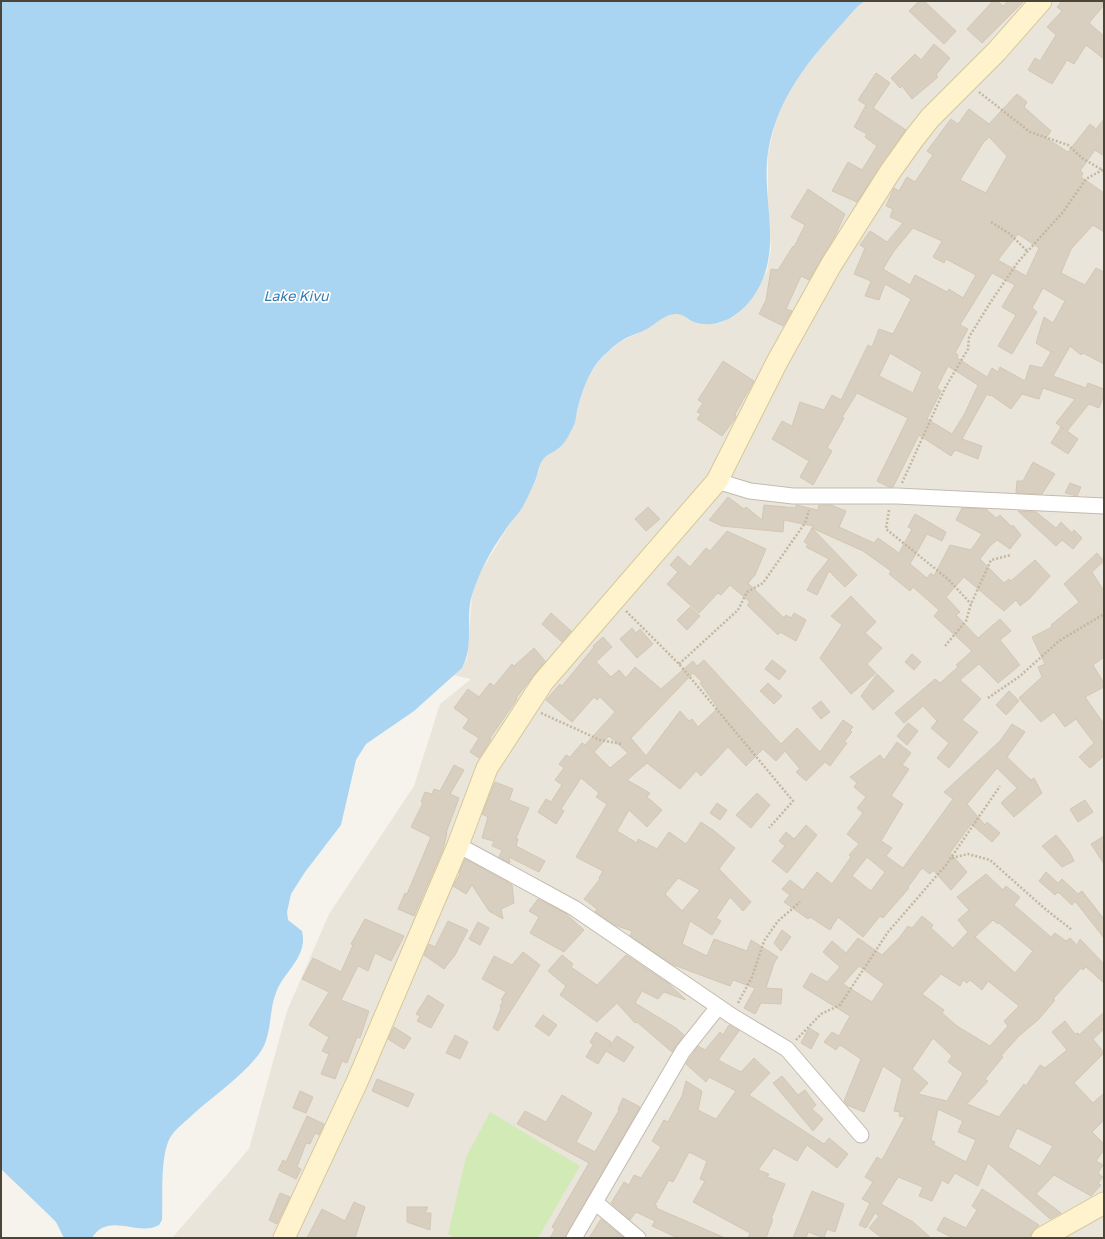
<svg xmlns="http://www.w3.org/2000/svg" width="1105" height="1239" viewBox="0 0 1105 1239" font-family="'Golos Text',sans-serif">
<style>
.residential{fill:#eae5da}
.green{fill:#d2eab5}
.water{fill:#a9d4f2}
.building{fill:#d8cfc1;stroke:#d3c7b4;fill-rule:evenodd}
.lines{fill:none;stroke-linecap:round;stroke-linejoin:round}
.street-casing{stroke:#c2bbae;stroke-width:17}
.secondary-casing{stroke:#d6c79b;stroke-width:23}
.path{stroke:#c4b79f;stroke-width:2.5;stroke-dasharray:2 2;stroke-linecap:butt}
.street{stroke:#fff;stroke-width:15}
.secondary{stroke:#fff3cd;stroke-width:21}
.labels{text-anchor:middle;stroke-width:3.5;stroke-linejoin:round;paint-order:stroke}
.water-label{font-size:14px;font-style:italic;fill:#2e7ab2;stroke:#fff}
</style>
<rect width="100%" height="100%" fill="#f6f3ec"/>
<!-- residential -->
<polygon class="residential" points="865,1 1104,1 1104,1238 172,1238 249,1149 287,1011 329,914 414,786 440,704 471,679 453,675 462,668 467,659 472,596 479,575 536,480 541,462 547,455 558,449 573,428 583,388 588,376 600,359 618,343 648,328 661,319 672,314 681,314 692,321 707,324 720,323 733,317 742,309 755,294 767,271 771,249 768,200 768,154 777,115 790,89 820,48 858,6"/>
<!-- green -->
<polygon class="green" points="490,1112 580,1166 538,1238 455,1238 448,1234 466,1157"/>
<!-- water -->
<path class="water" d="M 1,1 L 865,1 L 858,6 C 818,51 778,90 768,152 C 761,201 784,249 755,294 C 741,315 719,330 694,322 C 687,319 683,313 675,314 C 663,315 655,325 645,330 C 636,334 626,337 618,343 C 612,347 607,353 602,357 C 588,372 582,391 577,411 C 576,418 575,425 571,431 C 568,437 564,444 559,448 C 553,453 546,454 542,461 C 538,467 538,475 535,481 C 531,490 527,499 522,508 C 517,516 509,523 504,532 C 491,550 480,571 473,592 C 464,616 475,644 462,668 L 414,711 L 366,744 L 356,760 L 341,825 L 305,872 L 291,894 L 287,912 L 288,920 L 302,931 C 308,956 286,970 277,990 C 268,1010 273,1036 259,1054 C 240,1079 211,1097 188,1119 C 180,1126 172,1132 168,1142 C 160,1164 163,1197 162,1220 L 159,1225 C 138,1237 108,1211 92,1238 L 64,1238 L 56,1222 L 49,1215 L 1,1169 Z"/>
<!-- building -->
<g class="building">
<polygon points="919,1 924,1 956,31 944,44 909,11"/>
<polygon points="993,1 998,1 1003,6 1008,1 1024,1 982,43 967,29"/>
<polygon points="1062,1 1104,1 1104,5 1089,23 1104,36 1104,59 1086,45 1074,64 1067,60 1052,84 1028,70 1035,58 1040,61 1056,35 1047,27 1062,11 1057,7"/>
<polygon points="934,44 950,58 936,75 938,77 912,99 902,86 900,88 891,78 915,54 921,60"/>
<polygon points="876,73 890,83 873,108 906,130 857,202 832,191 848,162 862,170 877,146 865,137 867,134 854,127 866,105 858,100"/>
<path d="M 1017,94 L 1027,102 L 1024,107 L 1051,131 L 1046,138 L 1068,152 L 1090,124 L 1096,129 L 1104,119 L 1104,156 L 1095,150 L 1080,171 L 1083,173 L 1081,177 L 1104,193 L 1104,232 L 1093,225 L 1071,249 L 1061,273 L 1085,285 L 1096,268 L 1104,272 L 1104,364 L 1083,353 L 1081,355 L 1070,346 L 1053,376 L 1086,388 L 1088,383 L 1104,389 L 1104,395 L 1099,408 L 1089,404 L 1067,431 L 1078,439 L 1068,454 L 1051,443 L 1061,427 L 1064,429 L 1056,423 L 1075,399 L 1043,388 L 1039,399 L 1022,394 L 1011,409 L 991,395 L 990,396 L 987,394 L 962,439 L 982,446 L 978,459 L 955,450 L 951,456 L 919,435 L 893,487 L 889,487 L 877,481 L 908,418 L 857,393 L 842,417 L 844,418 L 827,448 L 832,451 L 813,485 L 800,477 L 809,461 L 772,439 L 782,421 L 792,426 L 800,402 L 824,410 L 832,395 L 841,400 L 868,345 L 872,347 L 879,329 L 893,334 L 911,299 L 885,284 L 879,300 L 865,296 L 871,281 L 854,274 L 865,248 L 860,245 L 870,231 L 887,242 L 903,223 L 890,217 L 893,209 L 886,206 L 894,188 L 899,191 L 907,177 L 915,182 L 933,155 L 927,151 L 951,119 L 958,124 L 969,109 L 989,124 ZM 989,137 L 1007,156 L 986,193 L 960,180 L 983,143 ZM 913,228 L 942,241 L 933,257 L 944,263 L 946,259 L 976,275 L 963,298 L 949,289 L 947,292 L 915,275 L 910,285 L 883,269 L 894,251 ZM 1018,234 L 1039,248 L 1026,276 L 998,260 ZM 992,273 L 1015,285 L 1002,307 L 1016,315 L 998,346 L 1012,354 L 1037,312 L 1032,308 L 1043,288 L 1065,301 L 1053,323 L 1044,317 L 1036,343 L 1051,352 L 1042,368 L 1030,365 L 1025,381 L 1000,367 L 998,372 L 992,368 L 987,377 L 957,358 L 958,355 L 955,353 L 968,329 L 960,325 ZM 890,353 L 922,372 L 913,393 L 879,376 ZM 948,366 L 978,385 L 965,413 L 952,434 L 927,419 L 941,391 L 937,388 Z"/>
<polygon points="808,189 845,214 835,236 809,280 801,276 786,309 792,311 783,326 759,314 766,300 771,269 778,270 793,246 794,247 805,225 791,217"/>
<polygon points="723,361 754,381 735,414 736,417 722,436 697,419 701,414 697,412 703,403 698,400"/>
<polygon points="1033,462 1055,474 1042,494 1016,493 1017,481 1023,481"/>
<polygon points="1070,483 1081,487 1077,496 1065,493"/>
<polygon points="728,497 744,509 746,507 762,520 764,505 796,508 796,505 818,510 819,505 831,505 846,511 839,527 874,543 878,538 899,553 912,529 908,527 915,514 946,532 942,541 927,534 910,564 927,578 931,573 934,576 950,545 971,550 982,534 956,520 962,508 986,509 996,518 1000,515 1012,527 1013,525 1021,535 1010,549 997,540 989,547 980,559 1004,583 1009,579 1011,581 1035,560 1050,576 1030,598 1020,606 1016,600 1004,611 964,577 946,597 960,612 956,615 978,638 1000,619 1011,631 1000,640 1020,665 998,683 979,664 960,680 981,699 962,720 978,732 949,768 937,758 949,743 931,728 937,721 923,706 904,723 895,713 935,679 940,683 958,667 956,665 972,651 934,616 939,610 913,587 910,591 889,574 891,571 863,551 812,528 813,526 784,520 783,532 722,526 709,520"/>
<polygon points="648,507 660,519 646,531 635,519"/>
<polygon points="1018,511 1036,512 1056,528 1061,522 1072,533 1074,530 1082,538 1073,549 1062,540 1056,546"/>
<polygon points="812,528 857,575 845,587 829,571 817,595 807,590 813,579 829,559 806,547 808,544 804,542"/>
<polygon points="727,531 766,549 755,575 748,583 784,618 786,615 791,618 794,613 806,620 796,641 780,632 778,635 747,605 750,602 730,585 721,595 718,593 699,613 667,584 678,572 670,565 678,556 690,567 706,548 710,551"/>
<polygon points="1097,553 1104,561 1092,572 1104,591 1104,657 1093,665 1104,683 1104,687 1085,697 1104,724 1104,756 1090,768 1079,757 1094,743 1076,719 1065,727 1054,712 1041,722 1019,698 1042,677 1038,667 1045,664 1032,637 1052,627 1051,625 1079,602 1064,584"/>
<polygon points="851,596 876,622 865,633 882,648 867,664 876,673 851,694 820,658 842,625 831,616"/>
<polygon points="690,607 700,616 687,630 677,620"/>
<polygon points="551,613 571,631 562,642 542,624"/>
<polygon points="632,628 636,633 640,629 653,644 637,658 620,639"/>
<path d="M 603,637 L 612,647 L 596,662 L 611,677 L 619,670 L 626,678 L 635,667 L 661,689 L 693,661 L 697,666 L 704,660 L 781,744 L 797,728 L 820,752 L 843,720 L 853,727 L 850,730 L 852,732 L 844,742 L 847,743 L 830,766 L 825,762 L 806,781 L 796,772 L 800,769 L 785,751 L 776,761 L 763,749 L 746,766 L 728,747 L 701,776 L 696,771 L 680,789 L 647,763 L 627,780 L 650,793 L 647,797 L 662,810 L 647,827 L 629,810 L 617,831 L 637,843 L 638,839 L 657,849 L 669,832 L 686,844 L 701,822 L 713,830 L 735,848 L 719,869 L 751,902 L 743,911 L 730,897 L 716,918 L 721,921 L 712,935 L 690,921 L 682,944 L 707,956 L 714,939 L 747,951 L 751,940 L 778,957 L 774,963 L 766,988 L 782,989 L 781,1004 L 761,1003 L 755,1014 L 744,1008 L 755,988 L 733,980 L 730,986 L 671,964 L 630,936 L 632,931 L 614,925 L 595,912 L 597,909 L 584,899 L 600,879 L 599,878 L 603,871 L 576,857 L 607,804 L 596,797 L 599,793 L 581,778 L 561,809 L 564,811 L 556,824 L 538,812 L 546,799 L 551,802 L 562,785 L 555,780 L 564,768 L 559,764 L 566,755 L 570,757 L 582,743 L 585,745 L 615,712 L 600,697 L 597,700 L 594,697 L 572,722 L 546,700 L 560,684 L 562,686 L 594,647 L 593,646 ZM 693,673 L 702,682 L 700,683 L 718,708 L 698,727 L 692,719 L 689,721 L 680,711 L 646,756 L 631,738 ZM 609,736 L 628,753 L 610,768 L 594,752 ZM 678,878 L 700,890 L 682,911 L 665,894 Z"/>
<polygon points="534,648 545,661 516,698 517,699 490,738 491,739 479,758 470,752 479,738 463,728 469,719 454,708 468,689 479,697 490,683 494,686 512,664 514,666"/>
<polygon points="912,654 921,662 914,670 905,662"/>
<polygon points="772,660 786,671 779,680 765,669"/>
<polygon points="877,674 894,691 873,710 861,696"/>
<polygon points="768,683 782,696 774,704 760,691"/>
<polygon points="1009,691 1019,701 1006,715 996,705"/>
<polygon points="821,701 830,712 821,719 812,708"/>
<polygon points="908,723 918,731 907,745 897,736"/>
<path d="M 1012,724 L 1025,732 L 1007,757 L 1031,780 L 1034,778 L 1042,793 L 1014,817 L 1001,803 L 1017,788 L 997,768 L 967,804 L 985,825 L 987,822 L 1000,833 L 992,842 L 971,824 L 950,853 L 967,872 L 951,890 L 933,870 L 930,874 L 922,868 L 908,887 L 909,888 L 883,918 L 880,916 L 863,937 L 838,917 L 830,930 L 810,917 L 808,919 L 784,902 L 790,895 L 782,889 L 790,880 L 803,890 L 817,872 L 832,884 L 851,857 L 849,855 L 859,844 L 847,834 L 863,813 L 857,808 L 866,797 L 854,787 L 857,783 L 850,777 L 880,755 L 884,760 L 897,742 L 911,753 L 902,765 L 909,769 L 891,796 L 903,804 L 881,841 L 892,848 L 886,856 L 903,868 L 953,799 L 944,792 L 1000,741 ZM 867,857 L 885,872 L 871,891 L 852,876 Z"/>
<polygon points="454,765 464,770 450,794 459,798 446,833 447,833 443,849 414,916 398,909 405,893 407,894 431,837 411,827 423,803 421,802 425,792 432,794 434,789 440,791"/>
<polygon points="495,782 513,789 509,800 529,808 516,838 518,839 516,846 545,861 539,872 509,857 510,863 499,857 502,850 492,846 494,841 482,838 488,817 482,814"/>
<polygon points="757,793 770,805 751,828 736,815"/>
<polygon points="1085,800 1093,812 1078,822 1070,809"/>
<polygon points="717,803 727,810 720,820 710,813"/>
<polygon points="806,825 817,835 787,873 772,861 785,846 779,841 786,832 794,839"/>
<polygon points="1056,835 1069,851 1074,861 1062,867 1042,846"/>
<polygon points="1104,836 1104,864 1091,844"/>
<polygon points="465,859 512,885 514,903 501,909 503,919 489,911 472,885 466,894 453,886 460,874 459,873"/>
<polygon points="1046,872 1058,883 1062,879 1078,894 1082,891 1104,919 1104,938 1075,901 1072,905 1058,892 1055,895 1039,881"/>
<path d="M 986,874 L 1003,890 L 1006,886 L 1020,897 L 1014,905 L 1051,937 L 1055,933 L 1066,941 L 1070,938 L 1077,945 L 1080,939 L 1104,964 L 1104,983 L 1086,967 L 1083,970 L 1081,968 L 1053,999 L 1055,1000 L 1039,1019 L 1019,1036 L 1001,1056 L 1003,1057 L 985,1079 L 988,1081 L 967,1104 L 999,1117 L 1024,1084 L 1026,1086 L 1040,1065 L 1045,1068 L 1067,1050 L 1052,1032 L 1065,1021 L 1075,1034 L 1078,1033 L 1079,1035 L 1104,1012 L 1104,1029 L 1093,1039 L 1104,1053 L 1074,1083 L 1093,1103 L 1104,1093 L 1104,1120 L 1092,1132 L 1104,1144 L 1104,1150 L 1096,1161 L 1103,1165 L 1098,1173 L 1103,1177 L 1098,1183 L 1101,1185 L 1091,1196 L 1054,1175 L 1036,1194 L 1061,1213 L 1050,1219 L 988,1163 L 978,1186 L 955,1173 L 948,1184 L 942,1180 L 932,1201 L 919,1196 L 923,1187 L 898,1177 L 881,1204 L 913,1222 L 931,1238 L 882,1238 L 869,1228 L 879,1216 L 875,1213 L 866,1228 L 859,1225 L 870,1203 L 862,1199 L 873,1182 L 865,1177 L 877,1157 L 882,1160 L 905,1117 L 899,1116 L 900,1112 L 894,1111 L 902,1079 L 883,1066 L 864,1112 L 847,1105 L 844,1101 L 861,1059 L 840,1045 L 836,1050 L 824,1042 L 832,1032 L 839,1036 L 850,1016 L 803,987 L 811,973 L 827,982 L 840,967 L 823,952 L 832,941 L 846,953 L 858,938 L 882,955 L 899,938 L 908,926 L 912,928 L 922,916 L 933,925 L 931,928 L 953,948 L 968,932 L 958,920 L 969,910 L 957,897 ZM 993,920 L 998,924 L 999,923 L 1033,951 L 1015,973 L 975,937 ZM 859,966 L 884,984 L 872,1002 L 843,984 ZM 941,974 L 960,986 L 963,980 L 967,983 L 970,980 L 982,990 L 988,981 L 1019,1006 L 1004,1021 L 1008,1026 L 990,1046 L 957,1026 L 942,1013 L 944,1010 L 922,994 ZM 933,1038 L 952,1056 L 948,1062 L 963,1073 L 947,1101 L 918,1094 L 928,1083 L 912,1069 ZM 938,1109 L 963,1121 L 958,1132 L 976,1140 L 966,1162 L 934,1145 L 935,1142 L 931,1140 ZM 1017,1128 L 1053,1146 L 1040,1166 L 1008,1147 Z"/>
<polygon points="538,899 565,913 584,930 564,952 530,933 539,917 529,911"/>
<polygon points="365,919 404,936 391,961 375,953 368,971 358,966 341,1000 369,1011 360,1038 357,1037 347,1063 342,1061 335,1079 321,1074 329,1054 322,1051 329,1037 309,1025 329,992 302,979 313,958 341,972 353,945 351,944"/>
<polygon points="448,921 468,930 455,955 444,969 424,955 429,944 435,947"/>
<polygon points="478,922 489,928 480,945 469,939"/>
<polygon points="782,930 791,937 781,951 774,943"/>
<polygon points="523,952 540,965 498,1031 493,1028 501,1008 500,1006 503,1001 501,1000 506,992 482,979 494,956 512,965"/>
<polygon points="562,955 573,964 571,967 597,985 626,955 669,984 686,1000 664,992 658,999 642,991 635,1003 676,1028 684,1035 672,1052 637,1022 635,1023 617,1003 597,1022 560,995 566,986 548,971"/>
<polygon points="428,995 444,1005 431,1028 417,1021 420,1016 416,1014"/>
<polygon points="543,1015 557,1025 549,1036 535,1026"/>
<polygon points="729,1025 739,1031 718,1060 741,1072 754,1058 770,1073 749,1095 824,1144 829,1138 848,1154 837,1168 807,1145 797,1161 774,1148 758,1170 769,1174 767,1177 785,1184 771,1219 773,1219 766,1238 748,1238 750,1233 693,1202 705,1181 700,1179 707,1161 689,1152 673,1182 669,1180 655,1205 657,1206 656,1208 725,1238 678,1238 652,1226 655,1221 636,1212 630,1220 611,1203 624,1182 629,1185 634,1175 641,1178 661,1147 652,1141 664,1120 668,1122 682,1096 686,1081 702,1091 698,1110 716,1119 736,1091 709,1077 706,1082 686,1064 698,1046 705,1050 720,1032 723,1035"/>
<polygon points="394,1027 411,1038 404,1049 388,1039"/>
<polygon points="809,1028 819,1034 811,1049 801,1043"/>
<polygon points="596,1032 611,1042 609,1047 617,1036 634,1047 624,1062 606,1051 598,1064 586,1057 593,1045 590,1042"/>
<polygon points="455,1035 468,1042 460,1059 446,1053"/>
<polygon points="782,1076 798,1095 805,1090 816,1105 812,1109 823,1119 813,1131 773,1083"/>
<polygon points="377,1079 414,1094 408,1107 372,1091"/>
<polygon points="300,1091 313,1097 306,1113 293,1108"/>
<polygon points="562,1095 592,1113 576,1142 595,1152 619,1110 618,1109 623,1098 640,1107 565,1238 550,1238 555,1229 552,1227 589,1163 517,1124 525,1111 546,1122"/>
<polygon points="307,1116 324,1124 319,1135 315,1133 310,1144 306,1143 297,1167 301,1169 296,1179 278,1170 283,1160 286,1162"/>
<polygon points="982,1189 1039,1225 1032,1232 1029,1238 953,1238 937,1230 944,1217 966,1228 977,1210 972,1206"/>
<polygon points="812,1191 844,1204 835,1232 827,1229 824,1238 808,1232 806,1238 793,1238"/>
<polygon points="280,1193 290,1197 277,1224 269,1220"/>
<polygon points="354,1202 365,1207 355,1238 307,1238 322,1209 345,1221"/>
<polygon points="407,1207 428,1207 425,1213 431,1213 430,1230 407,1222"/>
<polygon points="601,1219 624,1238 589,1238"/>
</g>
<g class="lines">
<defs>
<g id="street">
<polyline points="717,481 750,491 793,496 897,496 1104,506"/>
<polyline points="458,845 574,908 732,1016 787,1049 861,1135"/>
<polyline points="595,1202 638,1238"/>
<polyline points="574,1238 683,1051 718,1007"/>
</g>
<g id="secondary">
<polyline points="284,1238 357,1082 458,845 487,768 543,682 717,481 777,362 831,265 890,172 915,137 930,118 997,51 1041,1"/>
<polyline points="1042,1238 1104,1203"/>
</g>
</defs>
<!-- street casing -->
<use href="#street" class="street-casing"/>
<!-- secondary casing -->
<use href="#secondary" class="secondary-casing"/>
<!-- path -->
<g class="path">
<polyline points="979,92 1030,132 1068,145 1082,158 1104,171"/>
<polyline points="991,222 1010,234 1028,252"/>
<polyline points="902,483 945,388 968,349 969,337 990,303 1018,262 1063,212 1086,179 1104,169"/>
<polyline points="889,510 886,529 948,579 971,604"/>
<polyline points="626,611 679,664 793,801 769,828"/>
<polyline points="945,646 966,621 971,604 991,560 1011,555"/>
<polyline points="679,664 738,610 747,592 763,583 805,523 809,510"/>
<polyline points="988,698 1020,676 1059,641 1104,614"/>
<polyline points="541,713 600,740 621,744"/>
<polyline points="952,858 968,854 990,860 1044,908 1072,930"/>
<polyline points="738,1003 752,977 764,941 778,921 800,902"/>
<polyline points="796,1040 821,1014 840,1005 888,932 946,865 1000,786"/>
</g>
<!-- street -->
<use href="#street" class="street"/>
<!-- secondary -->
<use href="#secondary" class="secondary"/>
</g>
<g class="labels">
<!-- water labels -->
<g class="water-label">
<text x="296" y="301">Lake Kivu</text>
</g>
</g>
<!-- border -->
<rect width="1105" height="1239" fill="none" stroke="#4b4439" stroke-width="4"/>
</svg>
